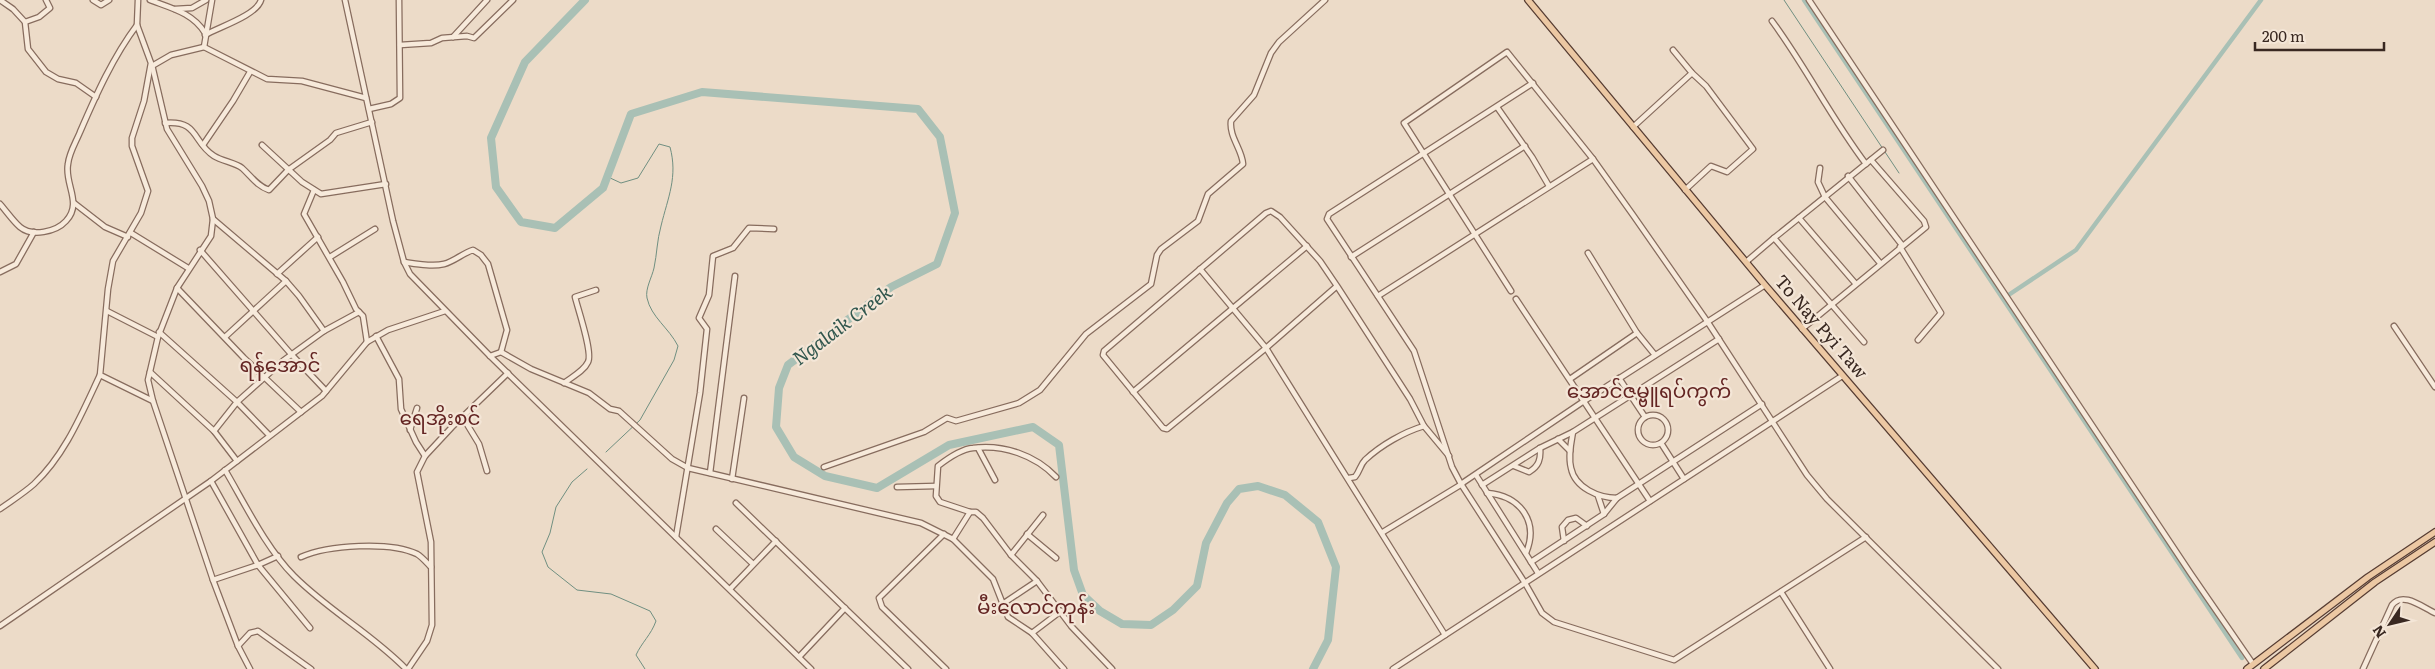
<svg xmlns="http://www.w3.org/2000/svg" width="2435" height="669" viewBox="0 0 2435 669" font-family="Literata,'Noto Sans Myanmar',serif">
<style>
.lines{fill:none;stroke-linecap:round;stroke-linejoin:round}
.stream{stroke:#708f81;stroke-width:1}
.canal{stroke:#a9c0b5;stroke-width:4.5}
.river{stroke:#a9c0b5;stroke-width:8}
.minor-casing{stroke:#876c5e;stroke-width:7}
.major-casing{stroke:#563c32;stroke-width:8}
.minor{stroke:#f7eadb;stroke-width:4.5}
.major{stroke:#ecc8a3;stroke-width:5.5}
.labels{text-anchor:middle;stroke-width:4.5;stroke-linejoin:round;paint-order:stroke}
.street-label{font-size:18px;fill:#392821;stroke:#f4e6d7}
.water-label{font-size:19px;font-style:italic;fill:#31574e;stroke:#f4e6d7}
.quarter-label{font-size:20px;fill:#632422;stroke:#f4e6d7}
</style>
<rect width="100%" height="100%" fill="#ecdbc8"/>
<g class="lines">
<!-- stream -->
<g class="stream">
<polyline points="1784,0 1899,173"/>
<path d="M 606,452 L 640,420 L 674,360 L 678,346 C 669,328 651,317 647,298 C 645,289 652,277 654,268 C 657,254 657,240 661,226 C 668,197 678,177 670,147 L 659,144 L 638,178 L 621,183 L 608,177"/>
<path d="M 587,469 L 572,482 L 556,507 L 550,533 L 542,552 L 548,567 L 577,590 L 611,594 L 650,611 L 656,621 C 651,635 642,642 636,655 L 645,669"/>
</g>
<!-- canal -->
<g class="canal">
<polyline points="1804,0 2242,658"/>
<polyline points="2004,298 2076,250 2261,0"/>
</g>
<!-- river -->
<polyline class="river" points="585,0 525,62 491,138 496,187 521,222 555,228 603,188 631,114 702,92 918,109 940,137 955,213 937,264 891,287 788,365 779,388 776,427 794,457 825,476 877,488 949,445 1033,427 1059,445 1074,570 1083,595 1100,611 1122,624 1151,625 1173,610 1197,586 1206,543 1227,503 1239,489 1258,486 1285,495 1318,522 1336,567 1328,640 1313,669"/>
<defs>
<g id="minor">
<polyline points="0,0 13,9 25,22 28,49 46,72 58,79 76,83 96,97"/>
<polyline points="93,0 101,5 109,0"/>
<polyline points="138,0 137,25 151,63 144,101 132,138 132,146 148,191 141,213 113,261 108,289 100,375 153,401 213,580 238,646 250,669"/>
<path d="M 150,0 C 171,8 193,13 205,33"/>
<polyline points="345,0 393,221 404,262 410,274 490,356 811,669"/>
<polyline points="1809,0 2191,574 2253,664"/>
<polyline points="175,9 192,8 206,0"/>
<path d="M 1772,21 C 1806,67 1831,118 1866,164"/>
<polyline points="25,22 39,17 50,8 46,0"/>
<path d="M 205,35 C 219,27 257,15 261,0"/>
<polyline points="453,37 487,0"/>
<polyline points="400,45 431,43 442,38 467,36 474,38 513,0"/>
<polyline points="204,47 212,0"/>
<polyline points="1673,50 1692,73 1706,86 1753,149 1727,172 1711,166 1685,190"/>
<polyline points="152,65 167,129 202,186 209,201 213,219 211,236 177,288 158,337 148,380 153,401"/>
<polyline points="152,66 171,55 204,47 267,79 302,81 366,98"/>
<polyline points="1533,83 1329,214 1327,219 1414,351 1452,467 1461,484 1525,583 1542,613 1554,622 1674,660 1866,537"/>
<polyline points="1497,107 1532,157 1549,186"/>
<polyline points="369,109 391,104 400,98 399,0"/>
<path d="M 165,123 C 199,120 192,142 214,156 C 222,161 236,163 242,168 C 251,176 257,186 269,190 L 288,170 L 330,140 L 336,133 L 372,122"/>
<polyline points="1633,127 1692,73"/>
<polyline points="203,145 233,101 250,72"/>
<polyline points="262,145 302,182 321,194 386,184"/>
<polyline points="1820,168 1818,182 1825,197 1880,263"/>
<polyline points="1848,176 1902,245"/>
<polyline points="314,190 304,214 343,282 356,309 363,316 367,342"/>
<polyline points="74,203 105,227 128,237"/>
<path d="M 0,204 C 7,212 13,221 20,227 C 32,237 56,232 66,221 C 83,203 64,184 68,164 C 69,153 76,142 80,132 C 96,95 113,57 137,25"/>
<polyline points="1799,218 1855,283"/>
<polyline points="213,219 286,281 299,296 324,331"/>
<polyline points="131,233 188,268"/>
<polyline points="1900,247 1941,313 1918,340"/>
<polyline points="200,250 291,354 326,391"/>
<polyline points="1588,253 1637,333 1655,355"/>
<polyline points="330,257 375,229"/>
<polyline points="1351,257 1525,146"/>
<path d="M 404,262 C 417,264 432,267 444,264 C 455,261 463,253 473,250 L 481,255 L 488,264 L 507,330 L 501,352"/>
<polyline points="1746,262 1774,238"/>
<polyline points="1200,269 1266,348 1445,635"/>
<polyline points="0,272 16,264 34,232"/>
<polyline points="277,274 318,237"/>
<polyline points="1337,286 1266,348 1167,429 1163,428 1103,355 1104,351 1266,213 1271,211 1280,217 1320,261 1337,286 1410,399 1424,426 1449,456"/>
<polyline points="177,288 244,358 301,412"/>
<polyline points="1511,291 1404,123 1507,52 1593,159 1633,215 1707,321 1807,475 1827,499 1998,669"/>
<polyline points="1378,296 1593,159"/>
<polyline points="1516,299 1650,501"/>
<polyline points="107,311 158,337"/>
<polyline points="2394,326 2435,387"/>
<polyline points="1802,329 1926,227 1924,221 1871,160"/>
<polyline points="159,332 237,402 269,435"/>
<polyline points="376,336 399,379 401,409 416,442 425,456"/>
<polyline points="225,337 286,281"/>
<path d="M 1719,339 L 1573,432 C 1571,443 1568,456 1571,468 C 1575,488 1599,498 1617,498 L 1762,404"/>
<polyline points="1864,342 1774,238 1883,150"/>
<polyline points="490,356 501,352 531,369 589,393 610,409 619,411 672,459 688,468 921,523 953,539 993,579 1008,617 1032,633 1064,669"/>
<polyline points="150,372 214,431 237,461"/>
<polyline points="1619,378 1645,417"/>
<polyline points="1570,379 1637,333"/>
<path d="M 564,383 C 572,377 584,371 588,362 C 593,353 578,309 575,297 L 596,290"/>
<polyline points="1133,392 1307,246"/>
<circle cx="1653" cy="430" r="15"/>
<polyline points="462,416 479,444 487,471"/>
<polyline points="410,430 417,408"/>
<polyline points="214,431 237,402 284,360 324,331 359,312"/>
<polyline points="1558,439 1570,451"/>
<polyline points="1661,443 1684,479"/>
<polyline points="978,448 995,480"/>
<path d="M 1514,466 L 1529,472 C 1539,466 1541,459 1540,448"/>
<path d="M 824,467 L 924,432 L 947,418 L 956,421 L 1019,403 L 1040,390 L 1086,334 L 1151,284 L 1157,255 L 1161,249 L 1198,221 L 1208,194 L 1243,164 C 1242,149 1229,137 1231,121 L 1254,95 L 1271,53 L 1279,42 L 1325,0"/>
<path d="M 225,470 C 245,504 266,548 294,576 C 329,611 372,634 406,669"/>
<polyline points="710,473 735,276"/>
<polyline points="1476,475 1538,573"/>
<path d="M 1056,477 C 1035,455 1003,444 973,448 C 961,449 947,459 938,466 L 936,496 L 940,502 L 970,512 L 976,512 L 983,518 L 1011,555 L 1037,581 L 1071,626 L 1112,669"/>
<path d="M 1349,478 L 1355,477 C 1360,471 1360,465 1365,460 C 1381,445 1404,432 1424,426"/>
<polyline points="732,479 744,398"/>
<polyline points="211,481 322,396 367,342 388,330 445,311"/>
<polyline points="1461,484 1584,401 1765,285"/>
<polyline points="1482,485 1540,448 1573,432"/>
<polyline points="897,487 936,486"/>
<path d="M 1487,493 C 1521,496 1539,522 1526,553"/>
<polyline points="1598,496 1604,514"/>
<polyline points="736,503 908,669"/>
<path d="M 0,509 C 11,501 24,493 34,484 C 65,455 82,413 100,375"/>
<polyline points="716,529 753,564"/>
<polyline points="1383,532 1462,484"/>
<polyline points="944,534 879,598 882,607 946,669"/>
<polyline points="1027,534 1056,558"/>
<polyline points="676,537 700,393 707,329 699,318 709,295 713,256 733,248 749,228 774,229"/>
<polyline points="953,539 970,512"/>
<polyline points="1564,541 1562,527 1568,520 1576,518 1587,526"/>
<polyline points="1011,555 1043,515"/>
<path d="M 301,557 C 328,545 390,541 417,554 C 422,557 427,563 431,567"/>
<polyline points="1531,562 1604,514 1617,498"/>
<polyline points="213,580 258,565 278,556"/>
<polyline points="730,589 776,541"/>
<polyline points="1781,592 1830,669"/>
<polyline points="1004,603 1037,581"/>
<polyline points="0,626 211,481 258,565 310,628"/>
<polyline points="1032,633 1061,611"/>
<polyline points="238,646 250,633 258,631 311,669"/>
<polyline points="799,657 845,608"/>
<polyline points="408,669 427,641 432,625 431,542 417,472 425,456 452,427 508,373"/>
<polyline points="1393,669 1842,376"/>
<path d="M 2363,669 L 2392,605 C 2403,591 2422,607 2435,613"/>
</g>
<g id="major">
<polyline points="1528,0 1765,285 2095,669"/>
<polyline points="2247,669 2368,577 2435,532"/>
<polyline points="2264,669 2375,582 2435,542"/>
</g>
</defs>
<!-- minor casing -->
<use href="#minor" class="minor-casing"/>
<!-- major casing -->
<use href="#major" class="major-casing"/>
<!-- minor -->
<use href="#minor" class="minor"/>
<!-- major -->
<use href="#major" class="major"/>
</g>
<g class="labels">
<!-- street labels -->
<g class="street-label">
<text transform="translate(1821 327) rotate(49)" y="6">To Nay Pyi Taw</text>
</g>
<!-- water labels -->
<g class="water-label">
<text transform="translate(842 325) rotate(-37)" y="7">Ngalaik Creek</text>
</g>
<!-- quarter labels -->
<g class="quarter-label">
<text x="280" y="372">ရန်အောင်</text>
<text x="1649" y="398">အောင်ဇမ္ဗူရပ်ကွက်</text>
<text x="440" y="425">ရေအိုးစင်</text>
<text x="1036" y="614">မီးလောင်ကုန်း</text>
</g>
</g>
<!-- north arrow -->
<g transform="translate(2390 624) rotate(235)" stroke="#f4e6d7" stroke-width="4" paint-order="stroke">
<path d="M0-4L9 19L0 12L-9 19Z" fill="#392821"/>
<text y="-8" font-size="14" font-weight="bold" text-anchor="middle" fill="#392821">N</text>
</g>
<!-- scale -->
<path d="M2255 42v8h129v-8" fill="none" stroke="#392821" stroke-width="2.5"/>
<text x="2262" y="42" font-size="15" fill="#392821" stroke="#f4e6d7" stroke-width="4" paint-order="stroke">200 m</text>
</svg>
